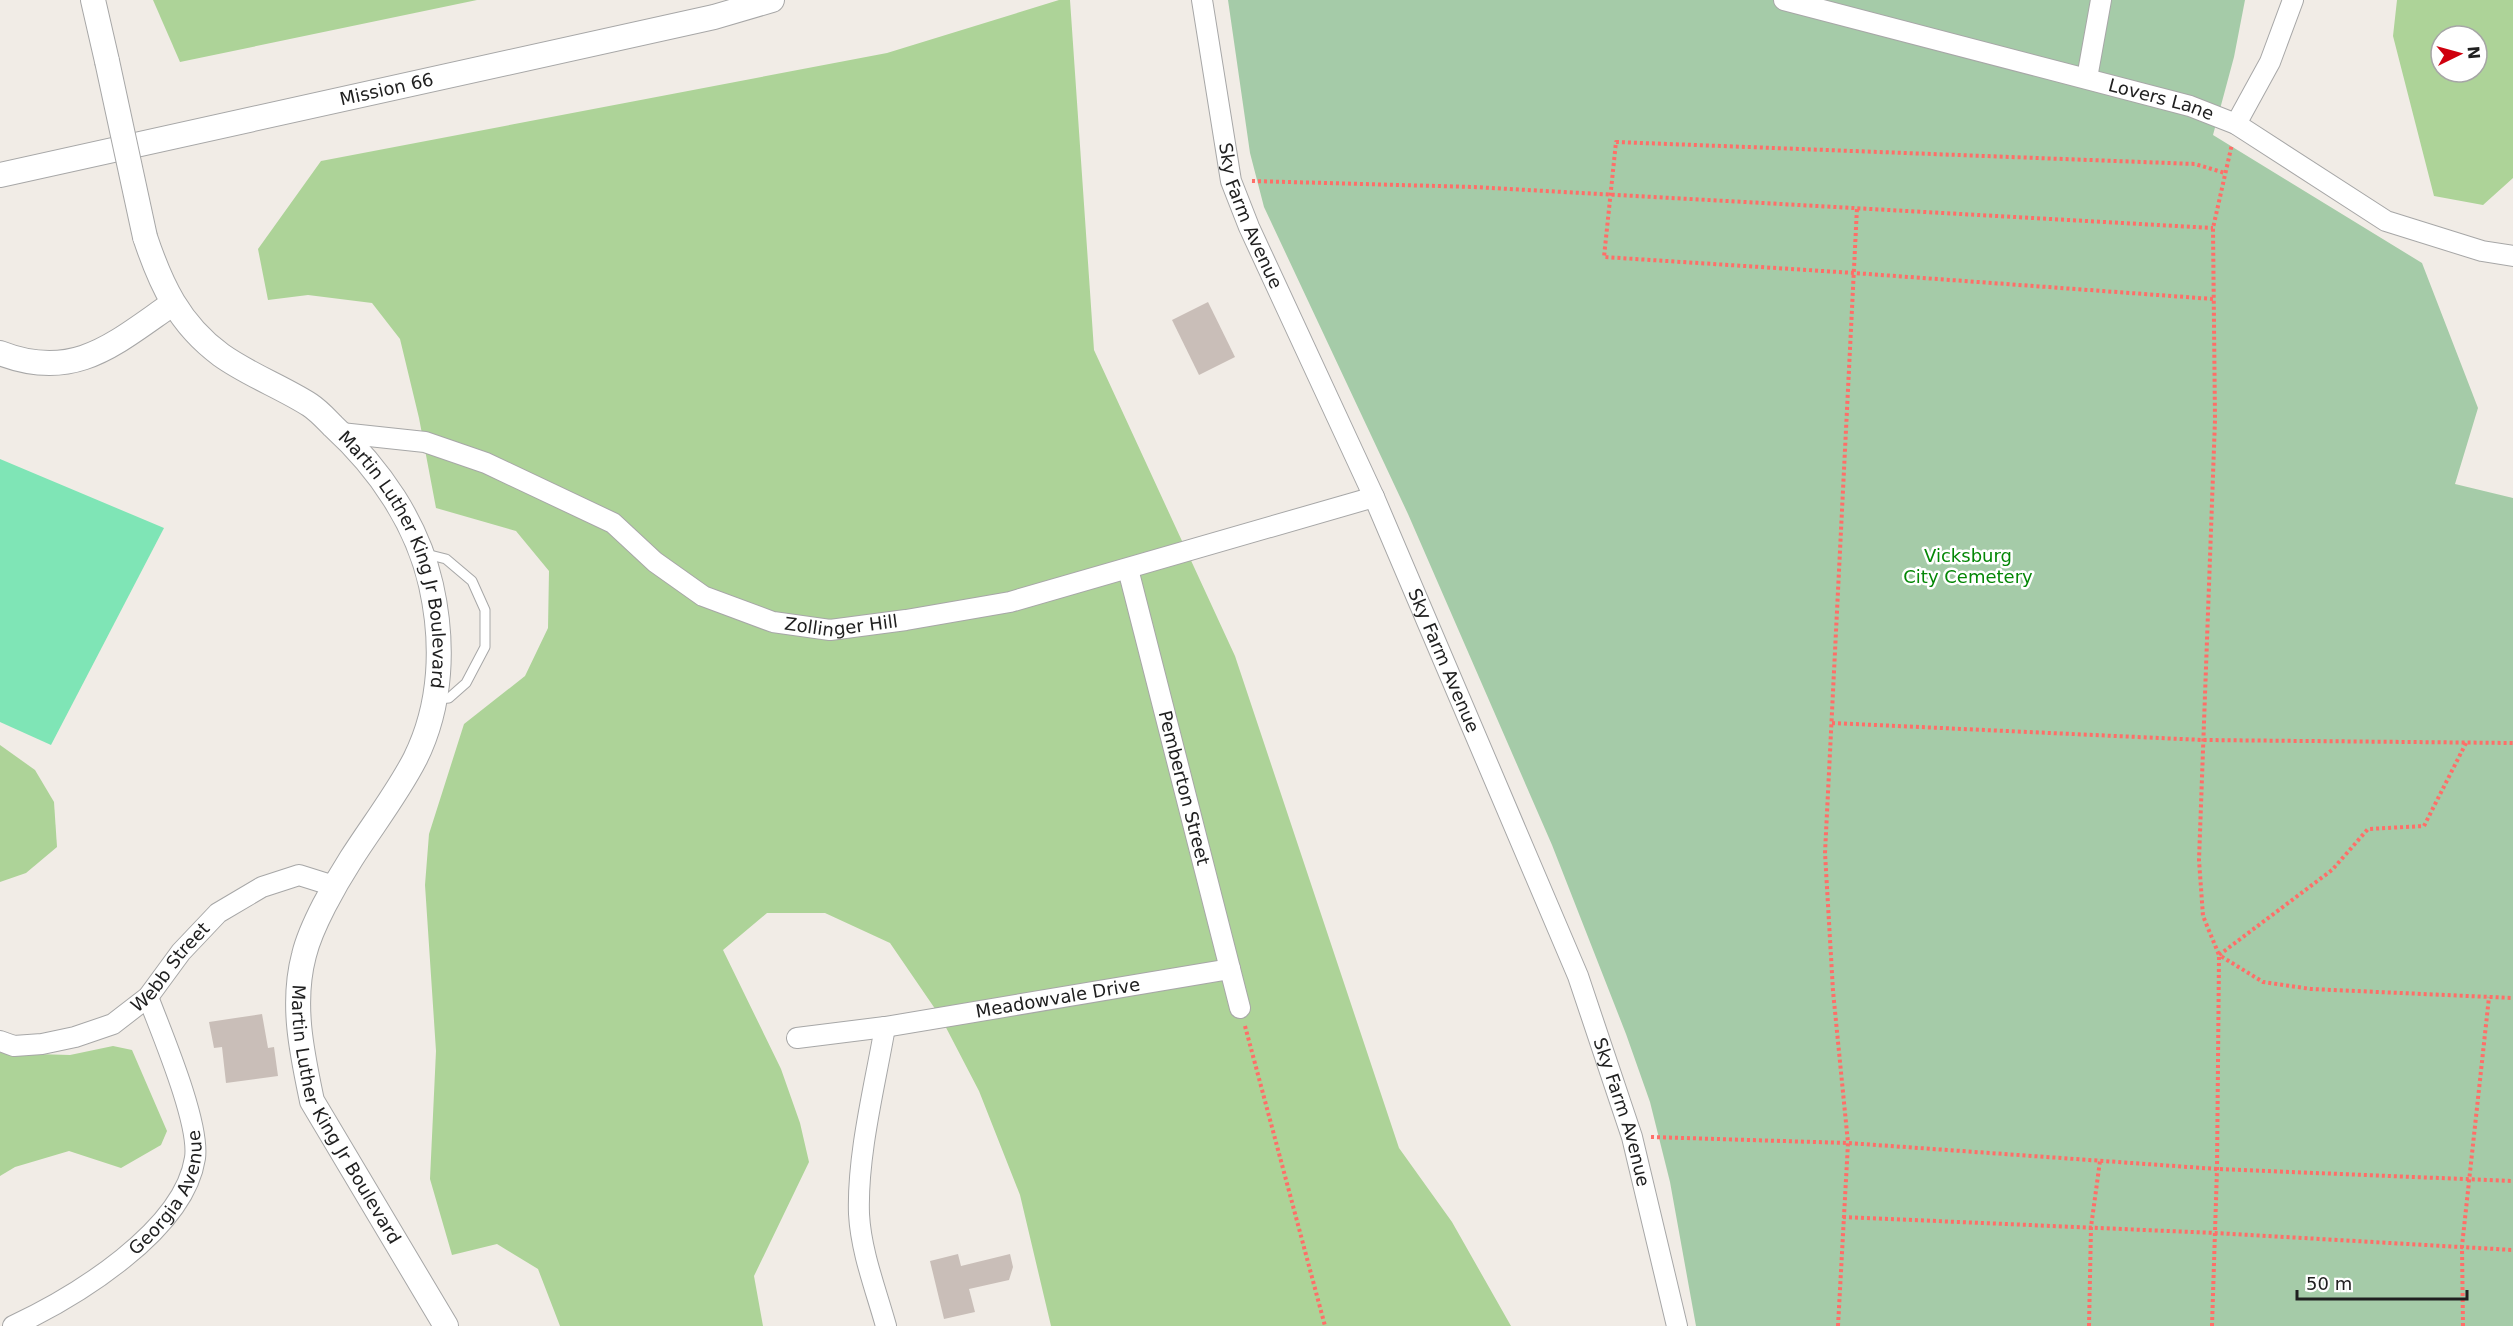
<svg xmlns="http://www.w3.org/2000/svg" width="2513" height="1326" viewBox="0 0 2513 1326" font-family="'DejaVu Sans',sans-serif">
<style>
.forest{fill:#add398;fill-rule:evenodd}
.cemetery{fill:#a5cba8}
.pitch{fill:#7fe5b6}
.building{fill:#c9beb8}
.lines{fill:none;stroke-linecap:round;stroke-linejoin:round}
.service-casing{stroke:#a7a7a7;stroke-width:11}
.minor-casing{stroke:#a7a7a7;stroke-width:22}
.tertiary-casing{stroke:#a7a7a7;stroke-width:26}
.path{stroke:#ff6e68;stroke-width:4;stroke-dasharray:3 3;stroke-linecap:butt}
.service{stroke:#fff;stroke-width:9}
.minor{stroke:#fff;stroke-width:20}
.tertiary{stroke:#fff;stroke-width:24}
.tertiary-bridge-casing{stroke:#a7a7a7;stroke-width:26;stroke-linecap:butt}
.tertiary-bridge{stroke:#fff;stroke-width:24}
.labels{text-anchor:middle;stroke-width:5;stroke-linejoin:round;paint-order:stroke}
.street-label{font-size:18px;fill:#202020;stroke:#fff}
.park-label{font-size:18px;fill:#048706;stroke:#fff}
</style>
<rect width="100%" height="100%" fill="#f1ece6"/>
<!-- forest -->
<g class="forest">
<polygon points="153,0 477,0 180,62"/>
<polygon points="1059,0 1070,0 1094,350 1235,656 1399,1148 1452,1222 1511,1326 1051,1326 1020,1195 979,1091 940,1016 890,943 825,913 767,913 723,950 781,1069 800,1123 809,1162 754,1276 763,1326 560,1326 538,1269 497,1244 452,1255 430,1179 436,1051 425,885 429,834 464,724 525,676 548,628 549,571 516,531 436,508 419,418 400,339 372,303 308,295 268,300 258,249 321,161 887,53"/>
<path d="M 2397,0 L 2513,0 L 2513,178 L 2483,205 L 2434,196 L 2393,36 ZM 2441,36 L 2477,36 L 2477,72 L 2441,72 Z"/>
<polygon points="0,745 35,770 54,802 57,847 26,873 0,882"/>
<polygon points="113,1046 132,1050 167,1131 161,1145 121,1168 69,1151 15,1167 0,1176 0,1053 70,1055"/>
</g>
<!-- cemetery -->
<polygon class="cemetery" points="1228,0 2245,0 2234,57 2213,135 2422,263 2478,408 2455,484 2513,498 2513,1326 1696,1326 1670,1182 1650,1102 1626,1034 1552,845 1408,514 1264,207 1250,153"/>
<!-- pitch -->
<polygon class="pitch" points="0,459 164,528 51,745 0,722"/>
<!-- building -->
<g class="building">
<polygon points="1208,302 1235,357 1199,375 1172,320"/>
<polygon points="262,1014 268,1048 274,1047 278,1076 226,1083 222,1047 214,1048 209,1022"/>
<polygon points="958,1254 961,1266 1010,1254 1013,1267 1009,1280 969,1289 975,1312 944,1319 930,1261"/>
</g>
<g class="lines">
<defs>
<polyline id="service" points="426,554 446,559 472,581 485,610 485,647 466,683 449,698 438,699"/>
<g id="minor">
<path id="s1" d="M 1202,0 L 1231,181 L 1249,227 L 1374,497 L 1578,976 L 1632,1137 L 1677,1326"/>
<path id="s2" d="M 1784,0 L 2190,106 L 2236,124 L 2386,221 L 2482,251 L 2513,256"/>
<polyline points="2087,78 2101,0"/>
<polyline points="2236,124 2270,62 2293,0"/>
<path id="s3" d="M 341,433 L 425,442 L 486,463 L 613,523 L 655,562 L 703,596 L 773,622 L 830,630 L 906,620 L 1010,602 L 1374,497"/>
<path id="s4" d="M 1128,569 L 1240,1008"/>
<path d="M 885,1027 C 875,1085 857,1155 859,1214 C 861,1252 876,1290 886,1326"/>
<path id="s5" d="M 797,1038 L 885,1027 L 1230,969"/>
<path id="s6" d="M 0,1041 L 14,1046 L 42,1044 L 75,1037 L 113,1024 L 148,997 L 181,952 L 218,913 L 262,887 L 299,875 L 334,886"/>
<path id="s7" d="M 13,1326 C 75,1297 184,1231 195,1158 C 200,1123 162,1034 148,997"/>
</g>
<g id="tertiary">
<polyline points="93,0 107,61"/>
<path id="s8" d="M 0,175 L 714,17 L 772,0"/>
<path id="s9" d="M 145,237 C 161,285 179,324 221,355 C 249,375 282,387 310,405 C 319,411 326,419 333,426 C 379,468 417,523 431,585 C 444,643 442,705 415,759 C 397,794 372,826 351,859 C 335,884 311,926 304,955 C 291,1004 302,1053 312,1101 L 446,1326"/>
<path d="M 0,353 C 74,382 114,344 172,304"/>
</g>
</defs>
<!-- service casing -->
<use href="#service" class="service-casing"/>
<!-- minor casing -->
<use href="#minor" class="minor-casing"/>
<!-- tertiary casing -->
<use href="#tertiary" class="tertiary-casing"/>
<!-- path -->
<g class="path">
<polyline points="1252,181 1474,187 2213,228"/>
<polyline points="2213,299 1854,273 1604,257 1616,142 2195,164 2225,173"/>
<polyline points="1832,723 2203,740 2513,743"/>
<polyline points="2466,743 2424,826 2368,829 2332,870 2219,955 2263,982 2311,989 2513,998"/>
<polyline points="1245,1026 1325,1326"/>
<polyline points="1651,1137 1848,1143 2217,1169 2513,1181"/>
<polyline points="1843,1217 2215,1233 2513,1250"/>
<polyline points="1838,1326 1848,1143 1833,991 1825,853 1857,208"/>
<polyline points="2089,1326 2091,1227 2100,1161"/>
<polyline points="2212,1326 2217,1169 2219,955 2203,916 2199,860 2215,420 2213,228 2232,144"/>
<polyline points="2463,1326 2462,1246 2489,997"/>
</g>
<!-- service -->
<use href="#service" class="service"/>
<!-- minor -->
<use href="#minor" class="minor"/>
<!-- tertiary -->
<use href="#tertiary" class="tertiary"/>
<defs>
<polyline id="tertiary-bridge" points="107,61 145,237"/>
</defs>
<!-- tertiary-bridge casing -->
<use href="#tertiary-bridge" class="tertiary-bridge-casing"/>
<!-- tertiary-bridge -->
<use href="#tertiary-bridge" class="tertiary-bridge"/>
</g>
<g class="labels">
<!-- street labels -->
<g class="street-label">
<text dy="6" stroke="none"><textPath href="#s8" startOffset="396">Mission 66</textPath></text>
<text dy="6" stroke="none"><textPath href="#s2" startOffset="390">Lovers Lane</textPath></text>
<text dy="6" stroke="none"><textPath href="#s1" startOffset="222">Sky Farm Avenue</textPath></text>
<text dy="6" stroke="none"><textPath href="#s9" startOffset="429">Martin Luther King Jr Boulevard</textPath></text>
<text dy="6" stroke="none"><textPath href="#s3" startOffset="549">Zollinger Hill</textPath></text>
<text dy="6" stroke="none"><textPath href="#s1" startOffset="708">Sky Farm Avenue</textPath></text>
<text dy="6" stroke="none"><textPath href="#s4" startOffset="226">Pemberton Street</textPath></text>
<text dy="6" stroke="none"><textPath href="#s6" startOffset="198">Webb Street</textPath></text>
<text dy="6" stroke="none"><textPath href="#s5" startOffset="264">Meadowvale Drive</textPath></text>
<text dy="6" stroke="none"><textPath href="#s9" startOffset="1041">Martin Luther King Jr Boulevard</textPath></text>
<text dy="6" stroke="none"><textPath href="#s1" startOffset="1194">Sky Farm Avenue</textPath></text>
<text dy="6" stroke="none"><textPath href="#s7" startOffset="212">Georgia Avenue</textPath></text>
</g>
<!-- park labels -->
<g class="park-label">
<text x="1968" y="562">Vicksburg<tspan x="1968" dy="21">City Cemetery</tspan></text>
</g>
</g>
<!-- north arrow -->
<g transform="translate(2459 54) rotate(85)"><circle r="28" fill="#ffffff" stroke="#a6a6a6" stroke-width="1.5"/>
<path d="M0-4.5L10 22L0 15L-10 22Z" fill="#cf000e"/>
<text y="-9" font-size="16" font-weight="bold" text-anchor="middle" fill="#202020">N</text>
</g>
<!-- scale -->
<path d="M2297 1290v9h170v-9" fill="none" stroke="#202020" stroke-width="3"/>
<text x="2306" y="1290" font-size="18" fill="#202020" stroke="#ffffff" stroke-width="4.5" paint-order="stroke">50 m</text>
</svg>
